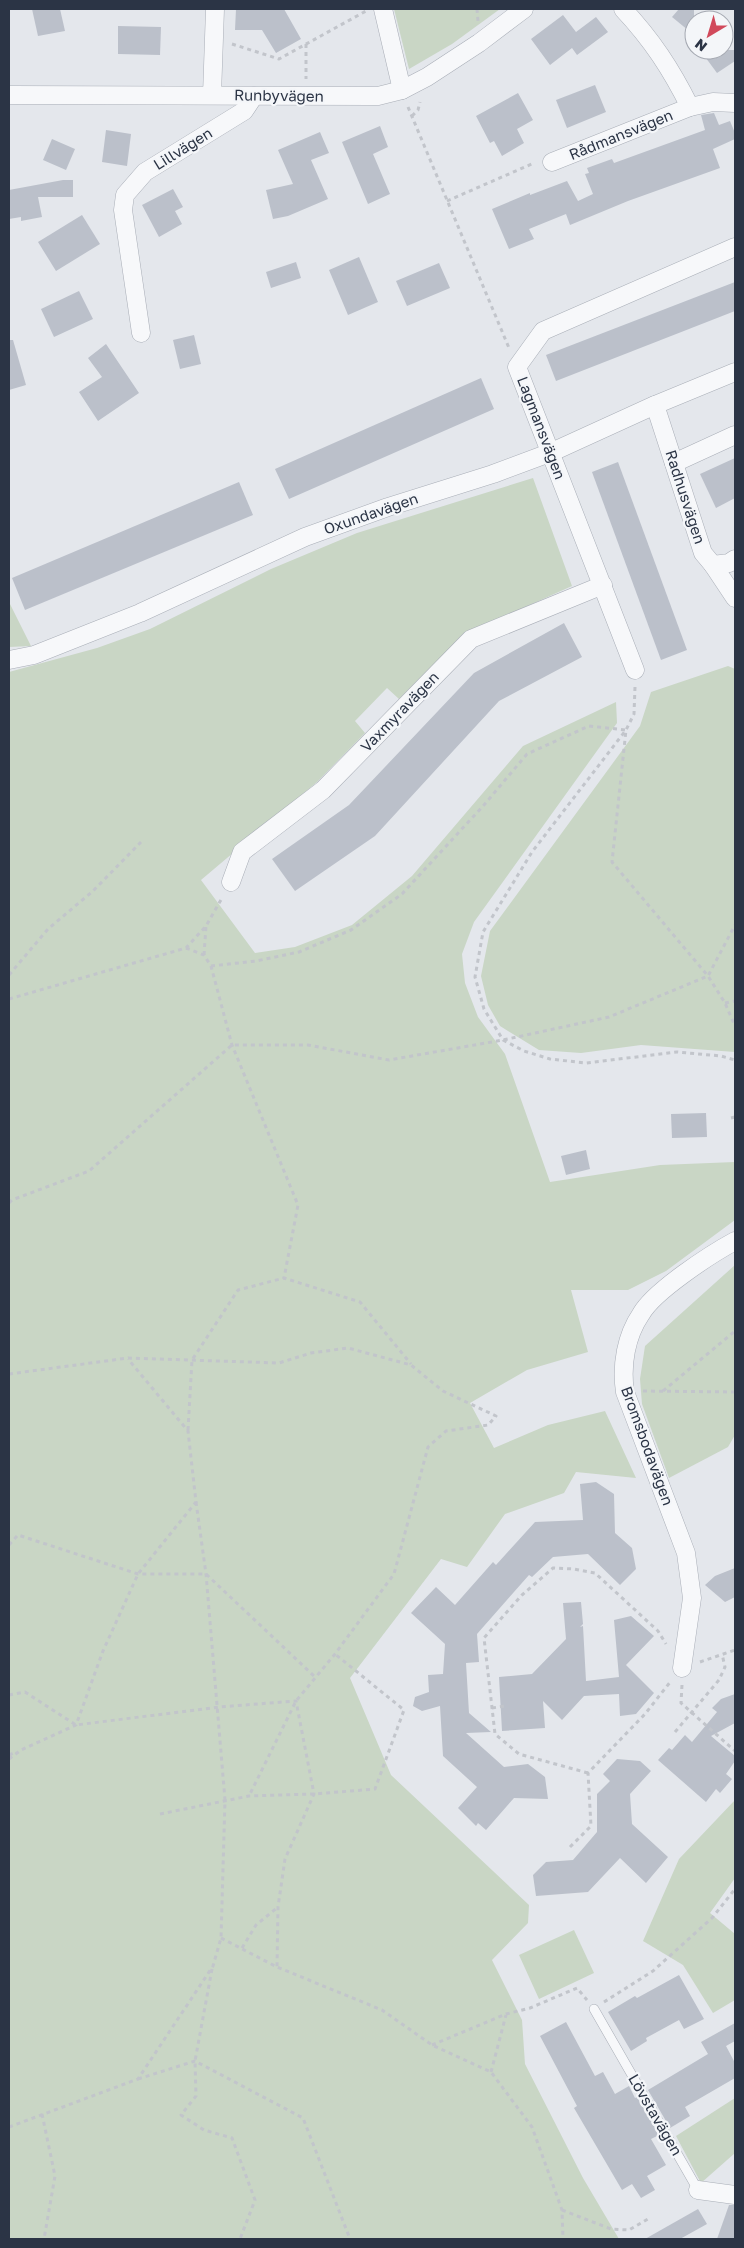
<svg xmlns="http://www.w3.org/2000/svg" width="744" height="2248" viewBox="0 0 744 2248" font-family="'Golos Text',sans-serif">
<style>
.green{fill:#c9d6c5}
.building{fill:#bbc0ca}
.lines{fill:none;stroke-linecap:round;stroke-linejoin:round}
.lane-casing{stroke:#a9aeb7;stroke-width:10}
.street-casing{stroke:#a9aeb7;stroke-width:19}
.path{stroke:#c2c5cb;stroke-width:3;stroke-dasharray:4 4;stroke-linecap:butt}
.lane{stroke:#f7f8fa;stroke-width:9}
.street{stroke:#f7f8fa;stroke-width:18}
.labels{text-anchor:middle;stroke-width:4.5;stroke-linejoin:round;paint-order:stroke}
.street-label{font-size:15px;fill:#2b3445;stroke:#f4f6f9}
</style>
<rect width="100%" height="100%" fill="#e4e7ec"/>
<!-- green -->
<g class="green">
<polygon points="394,9 500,9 452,44 409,69"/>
<polygon points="533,478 572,586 467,633 399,699 387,688 355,721 365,733 317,782 201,880 255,953 295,947 352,925 412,876 523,746 616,702 617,723 474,922 462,954 465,983 478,1017 505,1054 550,1182 660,1165 735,1162 735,1220 666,1271 628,1290 571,1290 588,1352 527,1370 470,1403 494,1448 548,1425 605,1411 636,1478 576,1472 564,1493 505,1514 467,1567 441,1559 350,1678 391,1775 529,1905 528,1923 492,1960 522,2020 525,2064 583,2178 619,2239 9,2239 9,672 97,648 150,629 271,569 357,533"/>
<polygon points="9,602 31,646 9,647"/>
<polygon points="728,666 735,669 735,1052 641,1045 581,1053 539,1050 500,1026 488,1005 481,976 490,931 640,726 651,692"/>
<polygon points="735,1265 735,1435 728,1447 669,1478 642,1404 640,1379 645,1346"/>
<polygon points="735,1800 735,1878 710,1913 735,1934 735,2000 713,2013 683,1965 643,1941 679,1859"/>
<polygon points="574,1930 594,1973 539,1999 519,1955"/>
<polygon points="735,2098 735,2153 701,2183 676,2136"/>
</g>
<!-- building -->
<g class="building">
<polygon points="32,9 60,9 65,31 38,36"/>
<polygon points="236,9 284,9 301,39 276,53 262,30 235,30"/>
<polygon points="679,9 694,9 694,35 672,17"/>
<polygon points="563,15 576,32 596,17 608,32 577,55 572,48 550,65 531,39"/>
<polygon points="118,26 161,27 160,55 118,54"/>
<polygon points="700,50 735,50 735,61 717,73"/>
<polygon points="595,85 606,112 567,128 556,100"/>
<polygon points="518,93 533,120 517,129 524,143 502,156 494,141 490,143 476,116"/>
<polygon points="714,113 719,125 730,121 735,133 735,139 713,149 720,168 628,201 570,225 566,214 529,229 534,239 509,249 492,209 530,193 530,195 567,181 578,201 593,194 585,174 589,173 587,168 612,159 614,163 705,130 701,115"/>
<polygon points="380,126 388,147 373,154 390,194 368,204 342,142"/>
<polygon points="106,130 131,134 127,166 102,162"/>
<polygon points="320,132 329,153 311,160 328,199 288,216 273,219 266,190 293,184 278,150"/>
<polygon points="52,139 75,149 66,170 43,160"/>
<polygon points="63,180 73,180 73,197 38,197 42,217 21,221 21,217 9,219 9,190"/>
<polygon points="173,189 183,207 175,211 182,224 159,237 142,205"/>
<polygon points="82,215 100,244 56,271 38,242"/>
<polygon points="359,257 378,302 348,315 329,270"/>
<polygon points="296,262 301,278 271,288 266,272"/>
<polygon points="439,263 450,288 407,306 396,281"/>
<polygon points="735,282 735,311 556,381 546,355"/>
<polygon points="79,291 93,319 54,337 41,309"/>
<polygon points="194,335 201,364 180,369 173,340"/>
<polygon points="9,340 13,340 26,385 9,390"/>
<polygon points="106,344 139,393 98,421 79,392 102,377 88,358"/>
<polygon points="481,378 494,409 289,499 275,469"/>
<polygon points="735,458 735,498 716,508 700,474"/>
<polygon points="618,462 687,650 661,660 592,472"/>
<polygon points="239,482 253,515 25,610 12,578"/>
<polygon points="564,623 582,657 499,701 375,836 295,891 272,859 349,805 474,673"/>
<polygon points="706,1113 707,1137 672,1138 671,1114"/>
<polygon points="586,1150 590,1169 566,1175 561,1156"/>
<polygon points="596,1482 614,1494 615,1533 632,1548 636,1569 620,1585 588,1554 553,1557 532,1577 529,1575 477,1634 479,1662 466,1663 469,1713 491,1732 466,1733 504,1767 528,1764 545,1777 548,1799 514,1798 486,1830 478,1823 476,1826 458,1808 477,1787 443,1756 440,1706 422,1711 413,1706 415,1697 429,1692 428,1675 443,1674 445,1644 411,1613 436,1587 455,1605 493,1562 496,1565 535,1522 583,1520 580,1484"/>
<polygon points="735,1568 735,1597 725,1602 705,1585 715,1576"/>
<polygon points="581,1602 583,1624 580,1627 583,1626 586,1681 619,1677 614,1620 631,1616 654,1636 626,1665 654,1693 636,1714 620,1716 619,1694 584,1696 562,1720 543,1701 545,1728 502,1731 499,1677 532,1674 566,1639 563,1603"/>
<polygon points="735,1694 735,1723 711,1736 735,1756 735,1761 726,1774 732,1779 720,1793 716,1789 706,1802 658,1760 669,1748 672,1750 685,1735 692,1742 717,1712 712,1708 721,1699"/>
<polygon points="617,1759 640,1761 651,1771 630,1794 632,1824 668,1857 646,1883 620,1858 588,1892 536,1896 533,1875 546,1862 573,1860 597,1832 597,1794 610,1781 603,1774"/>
<polygon points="679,1975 704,2019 684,2029 679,2020 646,2038 647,2041 631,2051 608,2012 635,1996 637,1998"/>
<polygon points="566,2022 595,2076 603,2072 615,2094 629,2086 635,2098 637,2097 659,2135 651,2139 666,2165 647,2176 655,2190 641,2198 632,2184 622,2190 574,2108 577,2106 540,2036"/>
<polygon points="735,2023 735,2041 726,2046 735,2063 735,2078 685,2107 690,2116 670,2128 648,2090 708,2054 701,2042"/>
<polygon points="729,2205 735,2205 735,2239 717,2239"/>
<polygon points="698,2209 707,2224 680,2239 645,2239"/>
</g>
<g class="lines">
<defs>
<polyline id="lane" points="594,2009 698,2190"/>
<g id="street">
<polyline points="383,9 402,90"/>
<polyline points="9,95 378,96 402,90 427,77 479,43 524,9"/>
<polyline points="212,95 215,9"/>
<polyline points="690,107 713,102 735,103"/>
<path d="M 552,162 L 690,107 C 671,69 652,40 623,9"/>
<polyline points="141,333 123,210 125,195 145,172 244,111 254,96"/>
<polyline points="655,405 703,553 713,565 729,563 735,559"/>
<polyline points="674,463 735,435"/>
<polyline points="713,565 735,598"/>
<polyline points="9,660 34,655 140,613 305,537 388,507 493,474 552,452 655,405 735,372"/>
<polyline points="635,670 517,367 543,331 735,247"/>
<polyline points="231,882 242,852 323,790 471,639 603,585"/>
<path d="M 682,1668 L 692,1598 L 686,1553 L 625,1392 C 621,1365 626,1336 641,1314 C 654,1291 711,1254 735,1241"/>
<polyline points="698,2190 735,2195"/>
</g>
</defs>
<!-- lane casing -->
<use href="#lane" class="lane-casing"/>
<!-- street casing -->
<use href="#street" class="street-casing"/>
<!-- path -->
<g class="path">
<polyline points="477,9 478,21"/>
<polyline points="232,44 279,59 366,11"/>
<polyline points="306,44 306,79"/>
<polyline points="408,107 509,348"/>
<polyline points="412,116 418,110 420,102"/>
<polyline points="447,201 534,163"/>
<polyline points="635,687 634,714 626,730 532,852 483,932 475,977 484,1009 503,1040 524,1051 550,1059 586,1063 677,1052 721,1056 735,1060"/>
<polyline points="186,948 204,955 211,966 232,1045 298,1205 284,1278 360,1302 411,1364"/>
<polyline points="204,955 206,926"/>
<polyline points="211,966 256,961 299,952 351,930 402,894 484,805 527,754 589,726 626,730 612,862 708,976 725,1003 735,1026"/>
<polyline points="9,975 48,929 93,891 141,842"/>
<polyline points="9,999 186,948 206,926 222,898"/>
<polyline points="725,1003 735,1001"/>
<polyline points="731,1118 735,1117"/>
<polyline points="9,1203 12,1200 89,1171 232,1045 308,1045 389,1060 503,1040 609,1017 708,976 735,925"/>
<polyline points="9,1374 128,1358 279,1363 311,1353 348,1348 411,1365 443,1391 496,1416 488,1425 446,1431 428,1447 394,1574 335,1654 296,1701 249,1796"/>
<polyline points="643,1391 735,1392"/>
<polyline points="663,1391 735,1331"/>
<polyline points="188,1430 192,1360 238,1290 284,1278"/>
<polyline points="9,1545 18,1535 138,1574 206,1574 315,1677"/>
<polyline points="700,1662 735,1650"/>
<polyline points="682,1685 681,1703 735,1751"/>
<polyline points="9,1695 25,1692 76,1725 219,1707 296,1701 314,1794 285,1859 278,1907 277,1967"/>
<polyline points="492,1708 505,1706"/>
<polyline points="675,1732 719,1680 725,1667 722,1654"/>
<polyline points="9,1755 16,1752"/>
<polyline points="9,1759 21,1750 76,1725 103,1651 138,1574 196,1502 188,1431 128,1359"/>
<polyline points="588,1773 519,1754 495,1734 484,1638 522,1595 553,1568 574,1569 595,1573 658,1631 666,1644"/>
<polyline points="160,1814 249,1796 314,1794 375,1789 404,1710 335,1654"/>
<polyline points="570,1847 591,1826 588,1773 645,1714 671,1681"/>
<polyline points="221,1938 277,1967 382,2010 432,2045 491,2072 532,2127 562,2210 563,2239"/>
<polyline points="242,1948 256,1925 278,1907"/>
<polyline points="212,1969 195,2061 196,2096 181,2115 204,2130 232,2138 255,2200 240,2239"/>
<polyline points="604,2002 653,1971 712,1918 735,1889"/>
<polyline points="432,2045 506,2014 530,2008 577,1988 587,2000"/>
<polyline points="491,2072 506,2015"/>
<polyline points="138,2079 195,2061 303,2118 350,2239"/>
<polyline points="42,2114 55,2176 44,2239"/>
<polyline points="9,2127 138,2079 213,1966 221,1938 225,1800 206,1574 196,1502"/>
<polyline points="562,2210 611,2229 629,2230 648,2219"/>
</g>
<!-- lane -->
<use href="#lane" class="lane"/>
<!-- street -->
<use href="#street" class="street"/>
</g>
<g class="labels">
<!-- street labels -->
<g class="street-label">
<text transform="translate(279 96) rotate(1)" y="5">Runbyvägen</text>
<text transform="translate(621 135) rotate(-22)" y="5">Rådmansvägen</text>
<text transform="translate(183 149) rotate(-32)" y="5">Lillvägen</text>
<text transform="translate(541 428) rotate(69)" y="5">Lagmansvägen</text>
<text transform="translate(685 497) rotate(72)" y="5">Radhusvägen</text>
<text transform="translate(371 514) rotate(-19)" y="5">Oxundavägen</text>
<text transform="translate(400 712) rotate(-46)" y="5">Vaxmyravägen</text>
<text transform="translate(647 1446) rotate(70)" y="5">Bromsbodavägen</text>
<text transform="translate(655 2115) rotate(60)" y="5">Lövstavägen</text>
</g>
</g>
<!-- border -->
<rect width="744" height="2248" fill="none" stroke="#2b3445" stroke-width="20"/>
<!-- north arrow -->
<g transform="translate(709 35) rotate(218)"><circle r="24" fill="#f4f6f9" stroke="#a4a8b1"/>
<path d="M0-4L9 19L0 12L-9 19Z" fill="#d1495b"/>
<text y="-8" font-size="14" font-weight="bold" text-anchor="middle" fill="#2b3445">N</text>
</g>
</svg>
